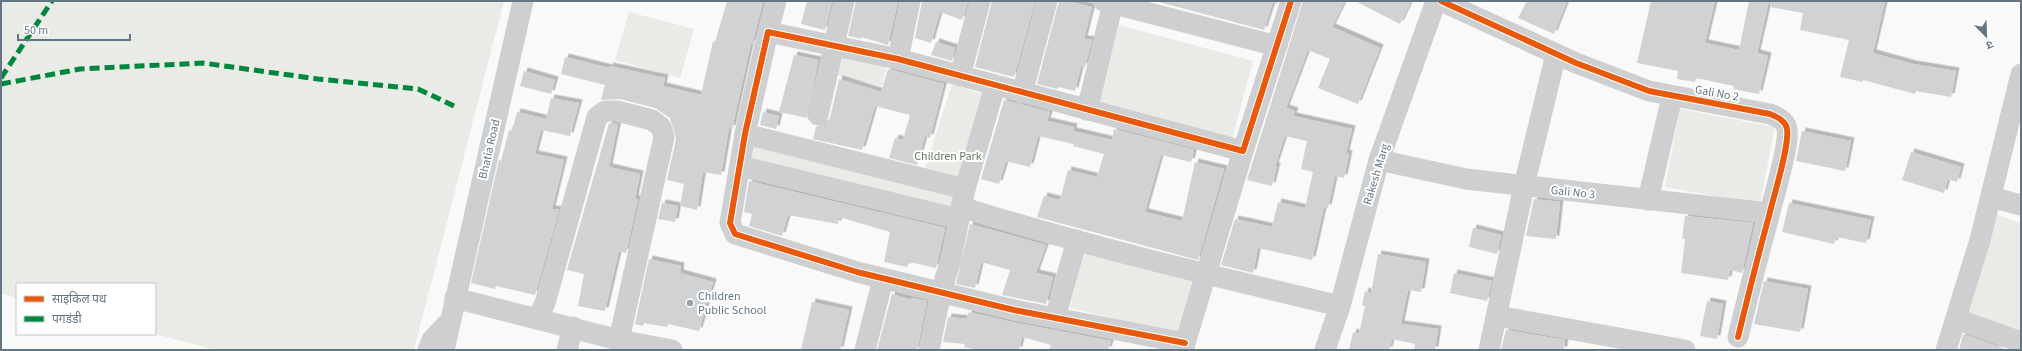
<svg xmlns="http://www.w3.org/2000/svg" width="2022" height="351" viewBox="0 0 2022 351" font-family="'Source Sans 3','Noto Sans Devanagari',sans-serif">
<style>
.green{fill:#e8ebe6}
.building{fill:#d0d2d3;filter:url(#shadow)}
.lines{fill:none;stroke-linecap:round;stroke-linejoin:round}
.minor{stroke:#cecfd0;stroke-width:21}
.quiet{stroke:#00873e;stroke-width:5;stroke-dasharray:10 5;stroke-linecap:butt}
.cycleway-casing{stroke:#fff;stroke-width:8}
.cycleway{stroke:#e8590c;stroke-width:6}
.poi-dot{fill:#99a4ac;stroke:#fff;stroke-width:1.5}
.labels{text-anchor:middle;stroke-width:4;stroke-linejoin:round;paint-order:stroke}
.street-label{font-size:12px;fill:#657683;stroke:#fff}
.park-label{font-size:12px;fill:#687a64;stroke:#fff}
.poi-label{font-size:12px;fill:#657683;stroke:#fff;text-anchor:start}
</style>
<defs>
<filter id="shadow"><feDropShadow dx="3.5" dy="-3.5" stdDeviation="0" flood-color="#0004"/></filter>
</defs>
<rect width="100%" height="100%" fill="#f9f9f9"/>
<!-- green -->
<g class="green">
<polygon points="1,1 504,1 414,350 216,350 155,334 155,284 17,284 17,298 1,293"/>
<polygon points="629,12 694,29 680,78 615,60"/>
<polygon points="1119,25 1253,61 1231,143 1097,107"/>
<polygon points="836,49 888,61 882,86 830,74"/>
<polygon points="952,84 985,95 957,182 924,172"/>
<polygon points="1680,109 1775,127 1760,204 1665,187"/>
<polygon points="751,139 959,191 953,215 747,165"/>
<polygon points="1994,214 2021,223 2021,335 1961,316"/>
<polygon points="1084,252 1197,281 1183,336 1070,308"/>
</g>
<!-- building -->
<g class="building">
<polygon points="727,1 763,2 752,44 751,43 732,129 729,128 721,175 703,172 697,210 680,206 684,184 667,180 676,139 670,118 655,108 620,99 601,100 605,85 561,74 565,57 609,68 610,66 665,78 663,86 701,95 713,41 715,42"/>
<polygon points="807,1 832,1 825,30 801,24"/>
<polygon points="856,1 898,1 888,45 861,37 861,39 848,36"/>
<polygon points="922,1 968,1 962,20 940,12 931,43 915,38"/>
<polygon points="992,1 1035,1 1014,77 975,67"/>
<polygon points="1059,1 1066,1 1092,7 1084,39 1092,40 1085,67 1081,66 1075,91 1058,87 1057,89 1037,84"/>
<polygon points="1155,1 1278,1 1277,4 1273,2 1264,30"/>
<polygon points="1303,1 1345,1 1332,27 1380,48 1358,104 1318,88 1330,59 1308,50 1286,108 1295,111 1293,116 1352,129 1346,153 1349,154 1344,178 1335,176 1328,208 1324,207 1312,260 1258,248 1253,273 1221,265 1235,219 1272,227 1278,202 1305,208 1313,172 1301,169 1307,141 1285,136 1275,166 1277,166 1272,186 1247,180"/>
<polygon points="1355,1 1411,1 1400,24"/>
<polygon points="1527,1 1567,1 1554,34 1518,18"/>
<polygon points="1651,1 1715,1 1705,43 1739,50 1749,1 1769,1 1757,53 1768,56 1759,94 1733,89 1734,86 1696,78 1695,82 1677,79 1678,71 1637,63"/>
<polygon points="1771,1 1885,1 1873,53 1913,64 1956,71 1951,97 1916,91 1915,94 1863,80 1863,82 1840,77 1849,40 1800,30 1803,13 1770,7"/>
<polygon points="936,42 955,48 952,61 931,55"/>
<polygon points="794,55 818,60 807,118 779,112"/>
<polygon points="888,69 944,84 930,138 925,136 917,165 889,158 895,138 903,140 910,115 875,106 862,150 813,139 816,127 826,123 830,118 839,79 881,92"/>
<polygon points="524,71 555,80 551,94 520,86"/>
<polygon points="551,98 579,103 570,136 541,130 535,154 564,160 552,209 559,210 535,295 496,286 495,289 471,283 499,160 501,161 509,130 512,131 517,112 546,119"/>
<polygon points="1004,100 1050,112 1047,121 1074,127 1073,131 1112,140 1114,129 1194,150 1191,162 1161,155 1145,212 1182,221 1195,162 1224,169 1198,260 1037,217 1044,196 1060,200 1068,170 1097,177 1104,154 1073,146 1074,144 1038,136 1030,167 1006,161 999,184 981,179"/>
<polygon points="763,112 779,116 776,129 760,125"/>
<polygon points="609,123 618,124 609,167 640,174 635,199 638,199 626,253 619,251 605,311 578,306 584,274 567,270"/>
<polygon points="1802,131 1851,141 1845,171 1796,161"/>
<polygon points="1911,152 1961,167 1957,182 1948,179 1944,193 1902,180"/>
<polygon points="749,181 945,228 936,268 909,262 907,267 884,262 890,232 839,217 838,224 788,215 782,236 749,226 752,214 744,212"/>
<polygon points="1534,199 1560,202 1556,239 1526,236"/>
<polygon points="662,203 678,206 675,222 658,219"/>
<polygon points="1789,203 1871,220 1866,243 1836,237 1834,244 1782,232"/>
<polygon points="1685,216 1753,223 1742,273 1730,270 1728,280 1681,273 1685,239 1682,239"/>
<polygon points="970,224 1046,245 1036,273 1053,277 1046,304 1002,295 1010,270 981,262 975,288 956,284"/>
<polygon points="1473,228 1501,235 1497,254 1469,247"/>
<polygon points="1378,254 1426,262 1421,292 1408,290 1401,324 1438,329 1435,350 1414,350 1415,344 1392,339 1389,350 1349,350 1353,332 1359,334 1365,306 1362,305 1365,291 1371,293"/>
<polygon points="649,259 681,266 680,273 713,282 699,331 668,324 667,327 644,323 643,326 635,324"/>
<polygon points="1454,273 1492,281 1487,301 1450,293"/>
<polygon points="1764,281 1808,289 1800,332 1754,324"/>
<polygon points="892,294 911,300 912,298 927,301 917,350 877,350"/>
<polygon points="1707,301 1723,304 1717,339 1700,336"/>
<polygon points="812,302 849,310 840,350 801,350"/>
<polygon points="969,312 1012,322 1111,341 1108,350 1049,350 1051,345 1022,337 1019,350 977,350 964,347 965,344 943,342 948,317 967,319"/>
<polygon points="1506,330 1565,340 1564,350 1501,350"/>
<polygon points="1963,334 2008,350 1959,350"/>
</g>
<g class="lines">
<!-- minor -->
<g class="minor">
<polyline points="1103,1 1277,46"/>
<path d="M 1441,1 L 1576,63 L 1649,91 L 1770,114 C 1778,117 1786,121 1787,129 C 1790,145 1773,198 1769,216 C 1758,256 1748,296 1738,337"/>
<polyline points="768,32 776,1"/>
<polyline points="898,59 910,1"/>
<polyline points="960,76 980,1"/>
<polyline points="1022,93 1047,1"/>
<polyline points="1087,110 1113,3"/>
<polyline points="818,115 844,1"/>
<polyline points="745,134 965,189"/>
<polyline points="1379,160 1466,179 1769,213"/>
<polyline points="740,166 959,219"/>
<polyline points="1991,197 2021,205"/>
<polyline points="1648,200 1672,97"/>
<path d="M 961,207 C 1086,246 1213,276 1340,306"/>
<polyline points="455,298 619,340 672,350"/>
<polyline points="1497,316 1685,350"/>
<polyline points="538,318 545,303 597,117 605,111 617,111 652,120 661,127 664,137 619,340"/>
<polyline points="1055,318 1077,240"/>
<polyline points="1956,319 2021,342"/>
<polyline points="1185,343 1014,310 857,272 735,234 730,223 745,134 768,32 898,59 1243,151 1291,1"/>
<polyline points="428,350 432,340 447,324"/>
<polyline points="444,350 523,1"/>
<polyline points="567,350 573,327"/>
<polyline points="865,350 883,279"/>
<polyline points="929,350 941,292 951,259 965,189 995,86"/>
<polyline points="1183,350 1243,151"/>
<polyline points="1325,350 1340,306 1379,160 1436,1"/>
<polyline points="1489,350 1524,186 1556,54"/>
<polyline points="1946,350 1980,240 2021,74"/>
</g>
<!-- quiet -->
<g class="quiet">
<polyline points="1,78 52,1"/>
<polyline points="1,84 80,69 203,63 318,79 418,89 454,106"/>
</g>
<defs>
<g id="cycleway">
<path d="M 1441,1 L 1576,63 L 1649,91 L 1770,114 C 1778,117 1786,121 1787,129 C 1790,145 1773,198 1769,216 C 1758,256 1748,296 1738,337"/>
<polyline points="1185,343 1014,310 857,272 735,234 730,223 745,134 768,32 898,59 1243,151 1291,1"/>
</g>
</defs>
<!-- cycleway casing -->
<use href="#cycleway" class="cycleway-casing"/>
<!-- cycleway -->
<use href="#cycleway" class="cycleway"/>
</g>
<!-- markers -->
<circle class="poi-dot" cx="690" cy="303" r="4"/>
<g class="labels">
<!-- street labels -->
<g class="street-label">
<text transform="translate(1717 93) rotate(10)" y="4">Gali No 2</text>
<text transform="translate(489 149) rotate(-77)" y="4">Bhatia Road</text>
<text transform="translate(1376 174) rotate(-73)" y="4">Rakesh Marg</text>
<text transform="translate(1573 192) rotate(6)" y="4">Gali No 3</text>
</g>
<!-- park labels -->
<g class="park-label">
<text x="948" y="160">Children Park</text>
</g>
<!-- poi labels -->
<g class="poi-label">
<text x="698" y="300">Children<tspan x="698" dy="14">Public School</tspan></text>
</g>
</g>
<!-- border -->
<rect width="2022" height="351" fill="none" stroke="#657683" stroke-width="4"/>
<!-- legend -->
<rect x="16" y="283" width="140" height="52" fill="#ffffff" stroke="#c1c8cd"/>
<rect x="24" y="296" width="20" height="6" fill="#e8590c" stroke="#c1c8cd"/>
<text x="52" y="303" font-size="12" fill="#657683">साइकिल पथ</text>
<rect x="24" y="316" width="20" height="6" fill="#00873e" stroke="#c1c8cd"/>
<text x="52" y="323" font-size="12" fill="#657683">पगडंडी</text>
<!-- north arrow -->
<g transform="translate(1986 36) rotate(157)" stroke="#ffffff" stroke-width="3" paint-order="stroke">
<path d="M0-3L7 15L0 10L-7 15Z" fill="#657683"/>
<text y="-6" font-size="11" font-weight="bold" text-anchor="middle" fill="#657683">उ</text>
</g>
<!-- scale -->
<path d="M18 34v6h112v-6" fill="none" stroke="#657683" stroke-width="2"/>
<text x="24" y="34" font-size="12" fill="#657683" stroke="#ffffff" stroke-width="3" paint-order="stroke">50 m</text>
</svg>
